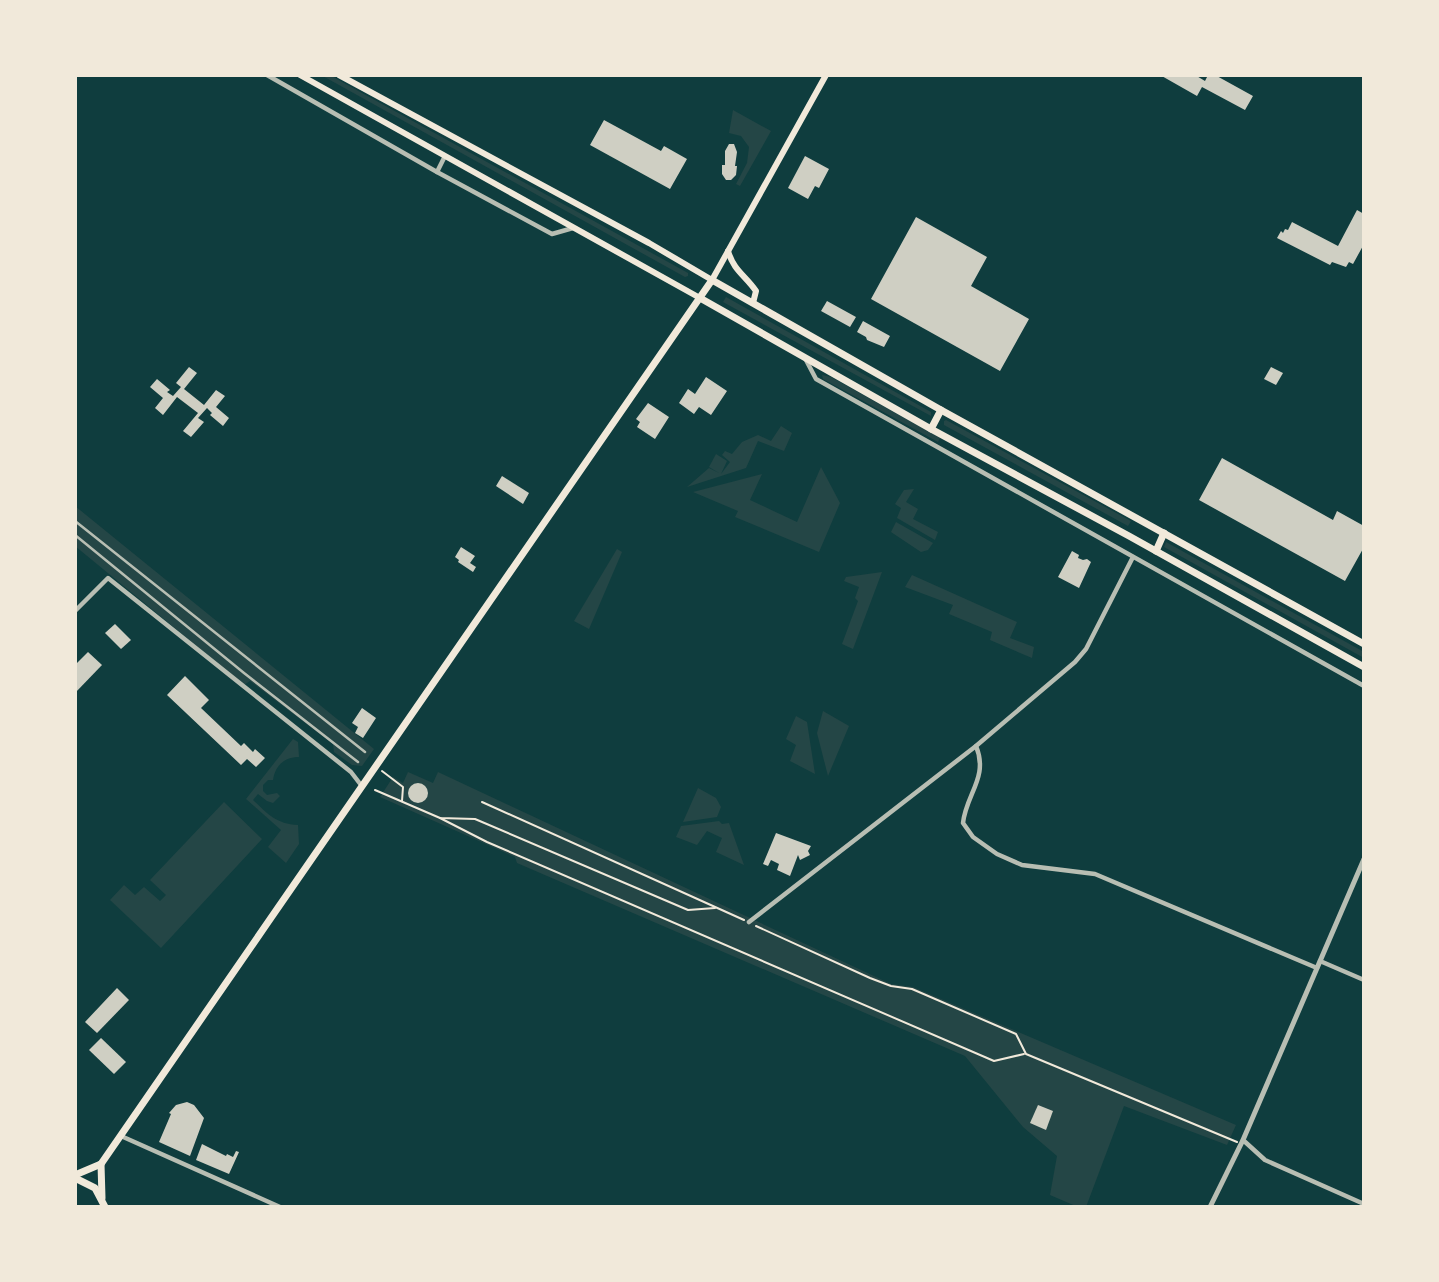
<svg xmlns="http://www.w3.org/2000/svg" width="1439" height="1282" viewBox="0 0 1439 1282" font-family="Montserrat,sans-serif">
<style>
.green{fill:#244646}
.building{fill:#cfcfc3}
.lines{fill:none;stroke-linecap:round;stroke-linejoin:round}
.path{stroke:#f1e9da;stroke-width:2}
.pedestrian{stroke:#b8beb3;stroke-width:2.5}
.minor{stroke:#b8beb3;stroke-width:4.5}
.tertiary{stroke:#b8beb3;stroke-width:5}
.primary{stroke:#f1e9da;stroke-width:6}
.trunk{stroke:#f1e9da;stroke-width:7}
</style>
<rect width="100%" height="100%" fill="#0f3d3e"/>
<!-- green -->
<g class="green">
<polygon points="321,75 330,75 344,83 688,273 688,276 685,277"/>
<polygon points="733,110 771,131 740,186 736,184 747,163 749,147 741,136 729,133"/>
<polygon points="726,297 931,412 931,416 723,302"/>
<polygon points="822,375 831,377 940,438 938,442 823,379"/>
<polygon points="946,420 1131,521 1128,526 944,425 944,421"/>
<polygon points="781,426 792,433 784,451 758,441 746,468 687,487 709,468 719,473 709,467 716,454 727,461 721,474 730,462 722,455 725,451 732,454 742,442 758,435 771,441"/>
<polygon points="821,467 840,503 819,552 735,517 738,511 693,492 762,474 750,500 797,522"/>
<polygon points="914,489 906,502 918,509 913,519 938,532 935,540 897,518 901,508 895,504 904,490"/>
<polygon points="75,506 374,749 362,766 352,765 334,752 333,744 250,681 244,685 75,546"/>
<polygon points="896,522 933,543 928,550 921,552 891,532"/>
<polygon points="1166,542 1364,652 1364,658 1164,547"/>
<polygon points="617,549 622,552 589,629 574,621"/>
<polygon points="882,572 853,649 842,644 858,601 855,598 859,587 844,581 846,577"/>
<polygon points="912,575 1017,622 1010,638 1034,647 1032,658 990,640 992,632 949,614 953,605 905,587"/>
<polygon points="823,711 849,726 828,776 817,733"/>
<polygon points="796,716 807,722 815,774 790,761 796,745 786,739"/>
<path d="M 293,739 L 298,742 L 299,757 C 284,757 275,766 273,780 L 268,780 L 263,785 L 263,791 L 267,795 L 277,793 L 280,796 L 273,803 L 267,801 L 258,794 L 253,800 C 267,813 276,824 298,825 L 299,844 L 286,863 L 268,847 L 281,830 L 246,799 Z"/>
<polygon points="408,772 433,783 438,772 891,984 913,987 1236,1125 1227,1145 1124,1106 1086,1207 1078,1207 1050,1195 1057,1156 1023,1127 965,1056 517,863 515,857 380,797 393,777 403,783"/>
<polygon points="698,788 716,798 721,807 717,817 683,822"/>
<polygon points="224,802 262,839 161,948 110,900 124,885 135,895 144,887 160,901 166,895 150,880"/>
<polygon points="719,821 722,824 729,823 744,865 716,852 722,838 707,831 697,845 676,837 681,826"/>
</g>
<!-- building -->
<g class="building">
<polygon points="1160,75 1195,75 1205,81 1208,75 1215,75 1253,96 1245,110 1202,87 1197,96"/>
<polygon points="604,120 661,151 664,146 687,159 670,189 590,145"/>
<polygon points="729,144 734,144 737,152 735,166 737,166 736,175 731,180 726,180 722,174 722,165 725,165 725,151"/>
<polygon points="805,156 829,169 819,188 815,186 808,199 788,188"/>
<polygon points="1357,210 1364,214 1364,244 1353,264 1349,262 1346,267 1332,262 1330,265 1277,238 1281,231 1283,233 1285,229 1288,230 1292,222 1338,246"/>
<polygon points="916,217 987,257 971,286 1029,319 1000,371 871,299"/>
<polygon points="827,301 856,317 850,327 821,311"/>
<polygon points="863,321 890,336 884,347 867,340 866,337 857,332"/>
<polygon points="189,367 197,373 184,389 204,405 216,390 225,396 216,407 229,418 223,426 210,415 212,413 207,408 198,418 204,422 191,437 183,431 198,413 177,397 163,415 155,408 163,398 150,387 157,379 170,390 167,392 173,396 181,387 176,383"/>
<polygon points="1271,367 1283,373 1276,385 1264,379"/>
<polygon points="706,377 727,391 711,415 699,407 694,414 679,403 688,389 695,394"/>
<polygon points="648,403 669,417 655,439 637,427 640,422 636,419"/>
<polygon points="1222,458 1333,520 1337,511 1364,526 1364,547 1345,581 1199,500"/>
<polygon points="502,476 529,493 523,504 496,486"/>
<polygon points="461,547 475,556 470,563 476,567 473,572 458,562 459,560 455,557"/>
<polygon points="1072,551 1079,555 1078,558 1083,560 1087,559 1091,562 1079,588 1058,577"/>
<polygon points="115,624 131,640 121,649 105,633"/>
<polygon points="88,652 102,665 75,693 75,665"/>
<polygon points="185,676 209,700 201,708 241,746 244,743 253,752 255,749 265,758 256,767 247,759 241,765 167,695"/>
<polygon points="362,708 376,718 363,738 355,733 358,727 352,723"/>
<circle cx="418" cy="793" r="10"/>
<polygon points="776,833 811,846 808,851 810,855 800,860 798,855 790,876 777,870 779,864 771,860 768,866 763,864"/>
<polygon points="117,988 129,1000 97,1033 85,1022"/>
<polygon points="101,1038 126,1062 114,1074 89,1050"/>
<polygon points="187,1102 194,1105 204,1118 190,1156 159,1142 171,1114 169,1113 176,1105"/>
<polygon points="1038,1105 1053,1111 1046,1130 1030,1123"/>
<polygon points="202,1144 226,1156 227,1154 233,1157 236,1151 239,1152 229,1174 196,1160"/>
</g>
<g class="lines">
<!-- path -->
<g class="path">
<polyline points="382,771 403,787 402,801"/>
<polyline points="375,790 440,818 475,819 688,910 715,908"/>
<polyline points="482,802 744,920"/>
<polyline points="440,818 487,842 994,1061 1024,1054"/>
<polyline points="756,926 870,978 891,986 912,989 1016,1034 1026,1054 1237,1142"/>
</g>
<!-- pedestrian -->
<g class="pedestrian">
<polyline points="75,521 365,752"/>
<polyline points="75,535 244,673 358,762"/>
</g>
<!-- minor -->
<g class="minor">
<polyline points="267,75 437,172 552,234 573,228"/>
<polyline points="437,172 445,156"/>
<polyline points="806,360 816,379 1364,686"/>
<polyline points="75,611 108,578 351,772 361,785"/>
<path d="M 976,746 C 989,777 966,794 963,823 L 973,837 L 997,854 L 1022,865 L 1095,874 L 1317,968"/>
<polyline points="749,922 976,746 1075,662 1086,649 1133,557"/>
<polyline points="1320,961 1364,980"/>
<polyline points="121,1136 280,1207"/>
<polyline points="1243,1140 1265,1160 1364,1204"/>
</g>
<!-- tertiary -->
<polyline class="tertiary" points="1210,1207 1243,1140 1364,859"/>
<!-- primary -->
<g class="primary">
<polyline points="300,75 700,298"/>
<polyline points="339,75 649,243 712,280 826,75"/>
<path d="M 728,251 C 734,271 745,275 756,291 L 753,303"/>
</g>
<!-- trunk -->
<g class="trunk">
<polyline points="700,298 931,429 1129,536 1364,667"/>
<polyline points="931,429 941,410"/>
<polyline points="1156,551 1164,533"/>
<polyline points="101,1164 102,1198"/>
<path d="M 75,1175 L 101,1164 C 304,869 509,576 712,280 L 941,410 L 1364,644"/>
<polyline points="75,1178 95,1188 105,1207"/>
</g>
</g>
<!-- border -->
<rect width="1439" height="1282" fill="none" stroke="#f1e9da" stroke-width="154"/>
</svg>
